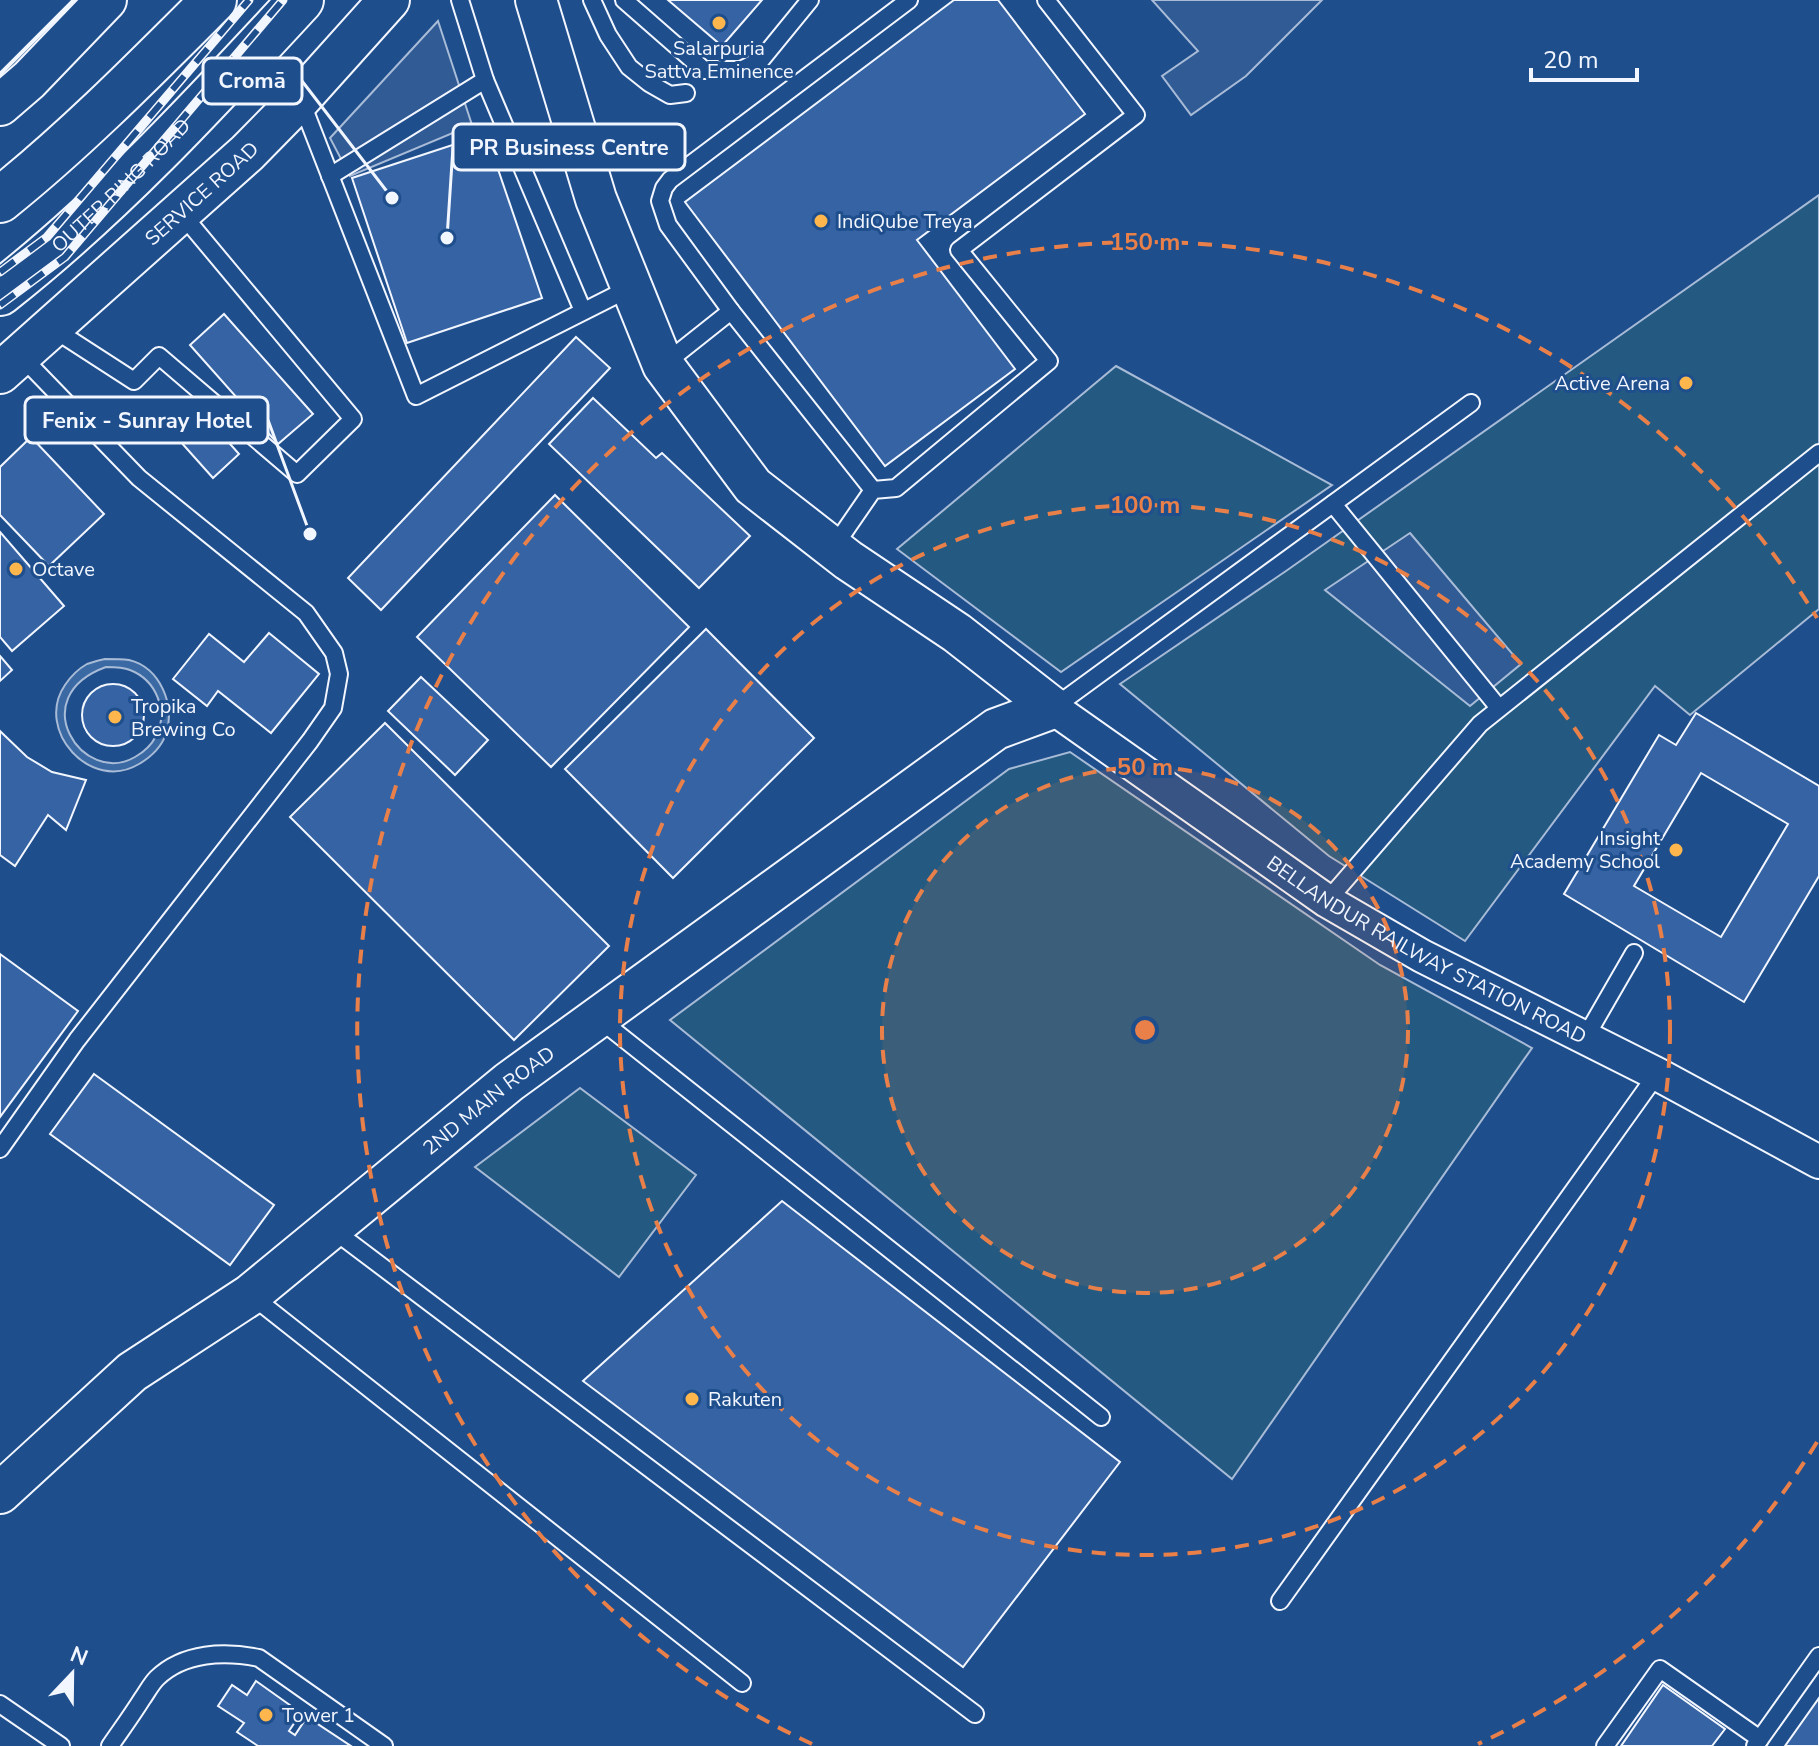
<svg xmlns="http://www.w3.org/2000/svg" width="1819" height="1746" viewBox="0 0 1819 1746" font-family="'Nunito Sans',sans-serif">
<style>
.green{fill:#245a82;stroke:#a8bbd7;stroke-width:2}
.parking{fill:#305b95;stroke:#a8bbd7;stroke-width:2}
.water{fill:#3b69a3;stroke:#a8bbd7;stroke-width:2;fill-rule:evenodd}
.building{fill:#3563a3;stroke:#f2f6ff;stroke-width:2;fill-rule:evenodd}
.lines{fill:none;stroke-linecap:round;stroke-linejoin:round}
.service-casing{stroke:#f2f6ff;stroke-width:20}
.minor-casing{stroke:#f2f6ff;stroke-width:36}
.tertiary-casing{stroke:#f2f6ff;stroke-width:44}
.trunk-casing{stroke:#f2f6ff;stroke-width:48}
.service{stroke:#1f4e8c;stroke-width:16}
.minor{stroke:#1f4e8c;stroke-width:32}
.tertiary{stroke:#1f4e8c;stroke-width:40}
.trunk{stroke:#1f4e8c;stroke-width:44}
.rail-casing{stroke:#f2f6ff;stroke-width:9}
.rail{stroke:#1f4e8c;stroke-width:6;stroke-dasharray:18;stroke-linecap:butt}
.wall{stroke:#f2f6ff;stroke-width:4}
.ring{fill:none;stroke:#ea8049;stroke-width:4;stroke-dasharray:14 10}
.poi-dot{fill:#ffb74d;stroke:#1f4e8c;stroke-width:3}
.labels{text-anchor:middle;stroke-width:6;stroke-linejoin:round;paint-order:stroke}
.poi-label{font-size:20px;fill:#f2f6ff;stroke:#1f4e8c;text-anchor:start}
.street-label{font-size:20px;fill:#f2f6ff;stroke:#1f4e8c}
.centre{fill:#ea8049;stroke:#1f4e8c;stroke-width:4}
.ring-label{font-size:24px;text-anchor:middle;font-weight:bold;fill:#ea8049;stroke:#1f4e8c;stroke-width:6;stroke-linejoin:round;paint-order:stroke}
.leader{fill:none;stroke:#f2f6ff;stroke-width:3}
.callout-dot{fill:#f2f6ff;stroke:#1f4e8c;stroke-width:3}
.callout{fill:#1f4e8c;stroke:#f2f6ff;stroke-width:3}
.callout-label{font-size:22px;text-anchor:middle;font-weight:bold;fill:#f2f6ff}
</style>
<rect width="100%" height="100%" fill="#1f4e8c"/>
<!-- green -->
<g class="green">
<polygon points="1819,195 1819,609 1690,715 1655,686 1465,941 1329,856 1120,684 1286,571"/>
<polygon points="1116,366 1332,485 1061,672 897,549"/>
<polygon points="1070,752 1380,965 1532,1048 1232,1479 670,1020 1009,769"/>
<polygon points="580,1088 696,1175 619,1277 475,1167"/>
</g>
<!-- parking -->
<g class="parking">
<polygon points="1152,0 1322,0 1246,76 1191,115 1162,76 1198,51"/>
<polygon points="438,21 472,125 350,176 330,138"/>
<polygon points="1410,533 1521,664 1470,706 1325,590"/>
</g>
<!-- water -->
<path class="water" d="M 105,659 C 113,659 121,659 129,660 C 160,667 176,706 166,734 C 161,748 151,757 139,764 C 91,793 34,730 65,685 C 71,676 78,669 87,664 C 93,662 99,660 105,659 ZM 106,667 C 114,667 123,667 130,670 C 156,680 169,711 156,736 C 151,746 144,752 135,757 C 83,787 23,697 106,667 Z"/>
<!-- building -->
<g class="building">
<polygon points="668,0 762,0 722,46"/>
<polygon points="954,0 998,0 1085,114 917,240 1015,369 885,466 685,202"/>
<polygon points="486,134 542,298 407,343 352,178"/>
<polygon points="224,314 313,414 278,444 190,345"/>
<polygon points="576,337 610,368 381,610 348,578"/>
<polygon points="593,398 656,458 662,453 750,536 699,588 549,444"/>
<polygon points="190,399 239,454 213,478 163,422"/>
<polygon points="31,437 104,514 49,566 0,515 0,467"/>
<polygon points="555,495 689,627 551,767 417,637"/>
<polygon points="0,532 64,606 12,651 0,637"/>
<polygon points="706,629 814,738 673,878 565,769"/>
<polygon points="269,633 319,674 271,733 218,691 207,706 173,679 209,634 244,662"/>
<polygon points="0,656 12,670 0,681"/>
<polygon points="421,677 488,740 455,775 388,711"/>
<circle cx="113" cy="715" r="31"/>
<path d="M 1696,713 L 1819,786 L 1819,876 L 1744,1002 L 1564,894 L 1659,735 L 1676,745 ZM 1701,773 L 1788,824 L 1721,937 L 1634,886 Z"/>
<polygon points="385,723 609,946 514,1040 290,817"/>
<polygon points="0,731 27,757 52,772 86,780 66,830 48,815 15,866 0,855"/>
<polygon points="0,954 78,1011 0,1117"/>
<polygon points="94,1074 274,1205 230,1265 50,1134"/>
<polygon points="782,1201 1120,1462 963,1667 583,1381"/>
<polygon points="256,1681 301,1713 289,1731 295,1735 307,1717 351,1746 258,1746 237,1732 244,1723 218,1706 232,1685 247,1695"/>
<polygon points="1663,1685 1725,1729 1712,1746 1621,1746"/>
<polygon points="1819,1698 1819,1746 1785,1746"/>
</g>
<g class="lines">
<defs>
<g id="service">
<polyline points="592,0 608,35 629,67 649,83 670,95 686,93"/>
<polyline points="624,0 704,70 741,70 761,60 810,0"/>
<polyline points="485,80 583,311"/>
<polyline points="301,101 416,396 630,288"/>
<polyline points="330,176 485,80 460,0"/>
<polyline points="52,328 134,381 159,356 297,474 353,419 181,213"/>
<polyline points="663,365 731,311"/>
<polyline points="873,490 731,311 668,225 660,201 664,188 670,180 909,0"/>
<polyline points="1333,504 1499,708"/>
<polyline points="833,548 873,490 896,488 1049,361 959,250 1136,115 1046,0"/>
<polyline points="1053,708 1471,403"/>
<polyline points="1327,901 1480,724 1819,453"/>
<polyline points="599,1019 1101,1417"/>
<polyline points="1585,1038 1634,953"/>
<polyline points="0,1149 77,1040 310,741 333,708 339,674 334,653 306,613 139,478 21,356"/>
<polyline points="332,1229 975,1714"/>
<polyline points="252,1296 742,1683"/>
<polyline points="1280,1601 1657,1074"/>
<polyline points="0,1704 61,1746"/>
<path d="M 110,1746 C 121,1730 132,1715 142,1699 C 147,1692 151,1684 157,1678 C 184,1652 225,1651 259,1658 L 384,1746"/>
<polyline points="1605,1746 1660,1669 1760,1739"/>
<polyline points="1755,1746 1819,1656"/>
</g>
<g id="minor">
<path id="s1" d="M 1053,708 L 1327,901 L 1422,956 L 1657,1074 L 1819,1162"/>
</g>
<g id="tertiary">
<polyline points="536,0 596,199 663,365 753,486 848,560 957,633 1053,708"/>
<polyline points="0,105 29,80 106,0"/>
<path id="s2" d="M 0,373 L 247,153 L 300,99 L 389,0"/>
<path id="s3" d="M 0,1493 L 132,1372 L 250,1295 L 509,1082 L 996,729 L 1053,708"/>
</g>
<g id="trunk">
<path d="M 0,200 C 76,139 145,69 214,0"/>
<path id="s4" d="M 0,293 C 111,206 206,103 301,0"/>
</g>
</defs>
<!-- service casing -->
<use href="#service" class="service-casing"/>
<!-- minor casing -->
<use href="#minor" class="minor-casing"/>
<!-- tertiary casing -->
<use href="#tertiary" class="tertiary-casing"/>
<!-- trunk casing -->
<use href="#trunk" class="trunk-casing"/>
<!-- service -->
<use href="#service" class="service"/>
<!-- minor -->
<use href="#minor" class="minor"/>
<!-- tertiary -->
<use href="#tertiary" class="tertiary"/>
<!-- trunk -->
<use href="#trunk" class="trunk"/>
<defs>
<g id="rail">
<polyline points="0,272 47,237 249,0"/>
<polyline points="0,305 65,257 283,0"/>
</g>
</defs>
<!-- rail casing -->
<use href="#rail" class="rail-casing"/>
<!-- rail -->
<use href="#rail" class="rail"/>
<!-- wall -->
<polyline class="wall" points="0,74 74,0"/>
</g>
<!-- distance rings -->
<circle cx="1145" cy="1030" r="263" fill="#ea8049" fill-opacity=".12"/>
<g class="ring">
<circle cx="1145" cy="1030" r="263"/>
<circle cx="1145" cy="1030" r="525"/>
<path d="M1817 1442A788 788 0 0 1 1478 1744M812 1744A788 788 0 1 1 1817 618"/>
</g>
<!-- markers -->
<g class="poi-dot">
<circle cx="719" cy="23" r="8"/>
<circle cx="821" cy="221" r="8"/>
<circle cx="1686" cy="383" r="8"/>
<circle cx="16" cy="569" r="8"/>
<circle cx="115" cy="717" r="8"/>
<circle cx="1676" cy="850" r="8"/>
<circle cx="692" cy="1399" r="8"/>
<circle cx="266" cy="1715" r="8"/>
</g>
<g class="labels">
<!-- poi labels -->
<g class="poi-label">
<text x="719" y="55" text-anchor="middle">Salarpuria<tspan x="719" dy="23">Sattva Eminence</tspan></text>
<text x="837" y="228">IndiQube Treya</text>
<text x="1670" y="390" text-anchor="end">Active Arena</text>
<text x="32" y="576">Octave</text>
<text x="131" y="713">Tropika<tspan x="131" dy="23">Brewing Co</tspan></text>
<text x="1660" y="845" text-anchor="end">Insight<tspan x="1660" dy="23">Academy School</tspan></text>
<text x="708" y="1406">Rakuten</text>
<text x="282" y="1722">Tower 1</text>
</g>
<!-- street labels -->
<g class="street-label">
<text dy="7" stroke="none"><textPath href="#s4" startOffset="162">OUTER RING ROAD</textPath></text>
<text dy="7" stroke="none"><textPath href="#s2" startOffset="270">SERVICE ROAD</textPath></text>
<text dy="7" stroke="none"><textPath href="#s1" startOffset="446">BELLANDUR RAILWAY STATION ROAD</textPath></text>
<text dy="7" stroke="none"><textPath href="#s3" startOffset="628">2ND MAIN ROAD</textPath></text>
</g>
</g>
<circle cx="1145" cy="1030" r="12" class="centre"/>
<g class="ring-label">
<text x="1145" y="250">150 m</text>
<text x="1145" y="513">100 m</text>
<text x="1145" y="775">50 m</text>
</g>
<!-- callouts -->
<path class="leader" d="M392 198L302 81M447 238L453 147M310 534L268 420"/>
<g class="callout-dot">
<circle cx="392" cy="198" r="8"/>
<circle cx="447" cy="238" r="8"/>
<circle cx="310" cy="534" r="8"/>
</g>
<g class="callout">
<rect x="203" y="58" width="99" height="46" rx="8"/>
<rect x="453" y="124" width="232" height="46" rx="8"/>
<rect x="25" y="397" width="243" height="46" rx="8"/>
</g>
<g class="callout-label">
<text x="252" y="88">Cromā</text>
<text x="569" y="155">PR Business Centre</text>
<text x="147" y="428">Fenix - Sunray Hotel</text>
</g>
<!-- north arrow -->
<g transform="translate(72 1674) rotate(22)" stroke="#1f4e8c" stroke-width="6" paint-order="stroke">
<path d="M0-6L14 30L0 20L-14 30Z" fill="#f2f6ff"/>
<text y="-12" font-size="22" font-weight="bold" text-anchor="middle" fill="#f2f6ff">N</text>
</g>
<!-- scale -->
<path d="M1531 68v12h106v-12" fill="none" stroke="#f2f6ff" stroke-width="4"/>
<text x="1543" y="68" font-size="24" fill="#f2f6ff" stroke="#1f4e8c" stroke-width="6" paint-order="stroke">20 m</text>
</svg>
